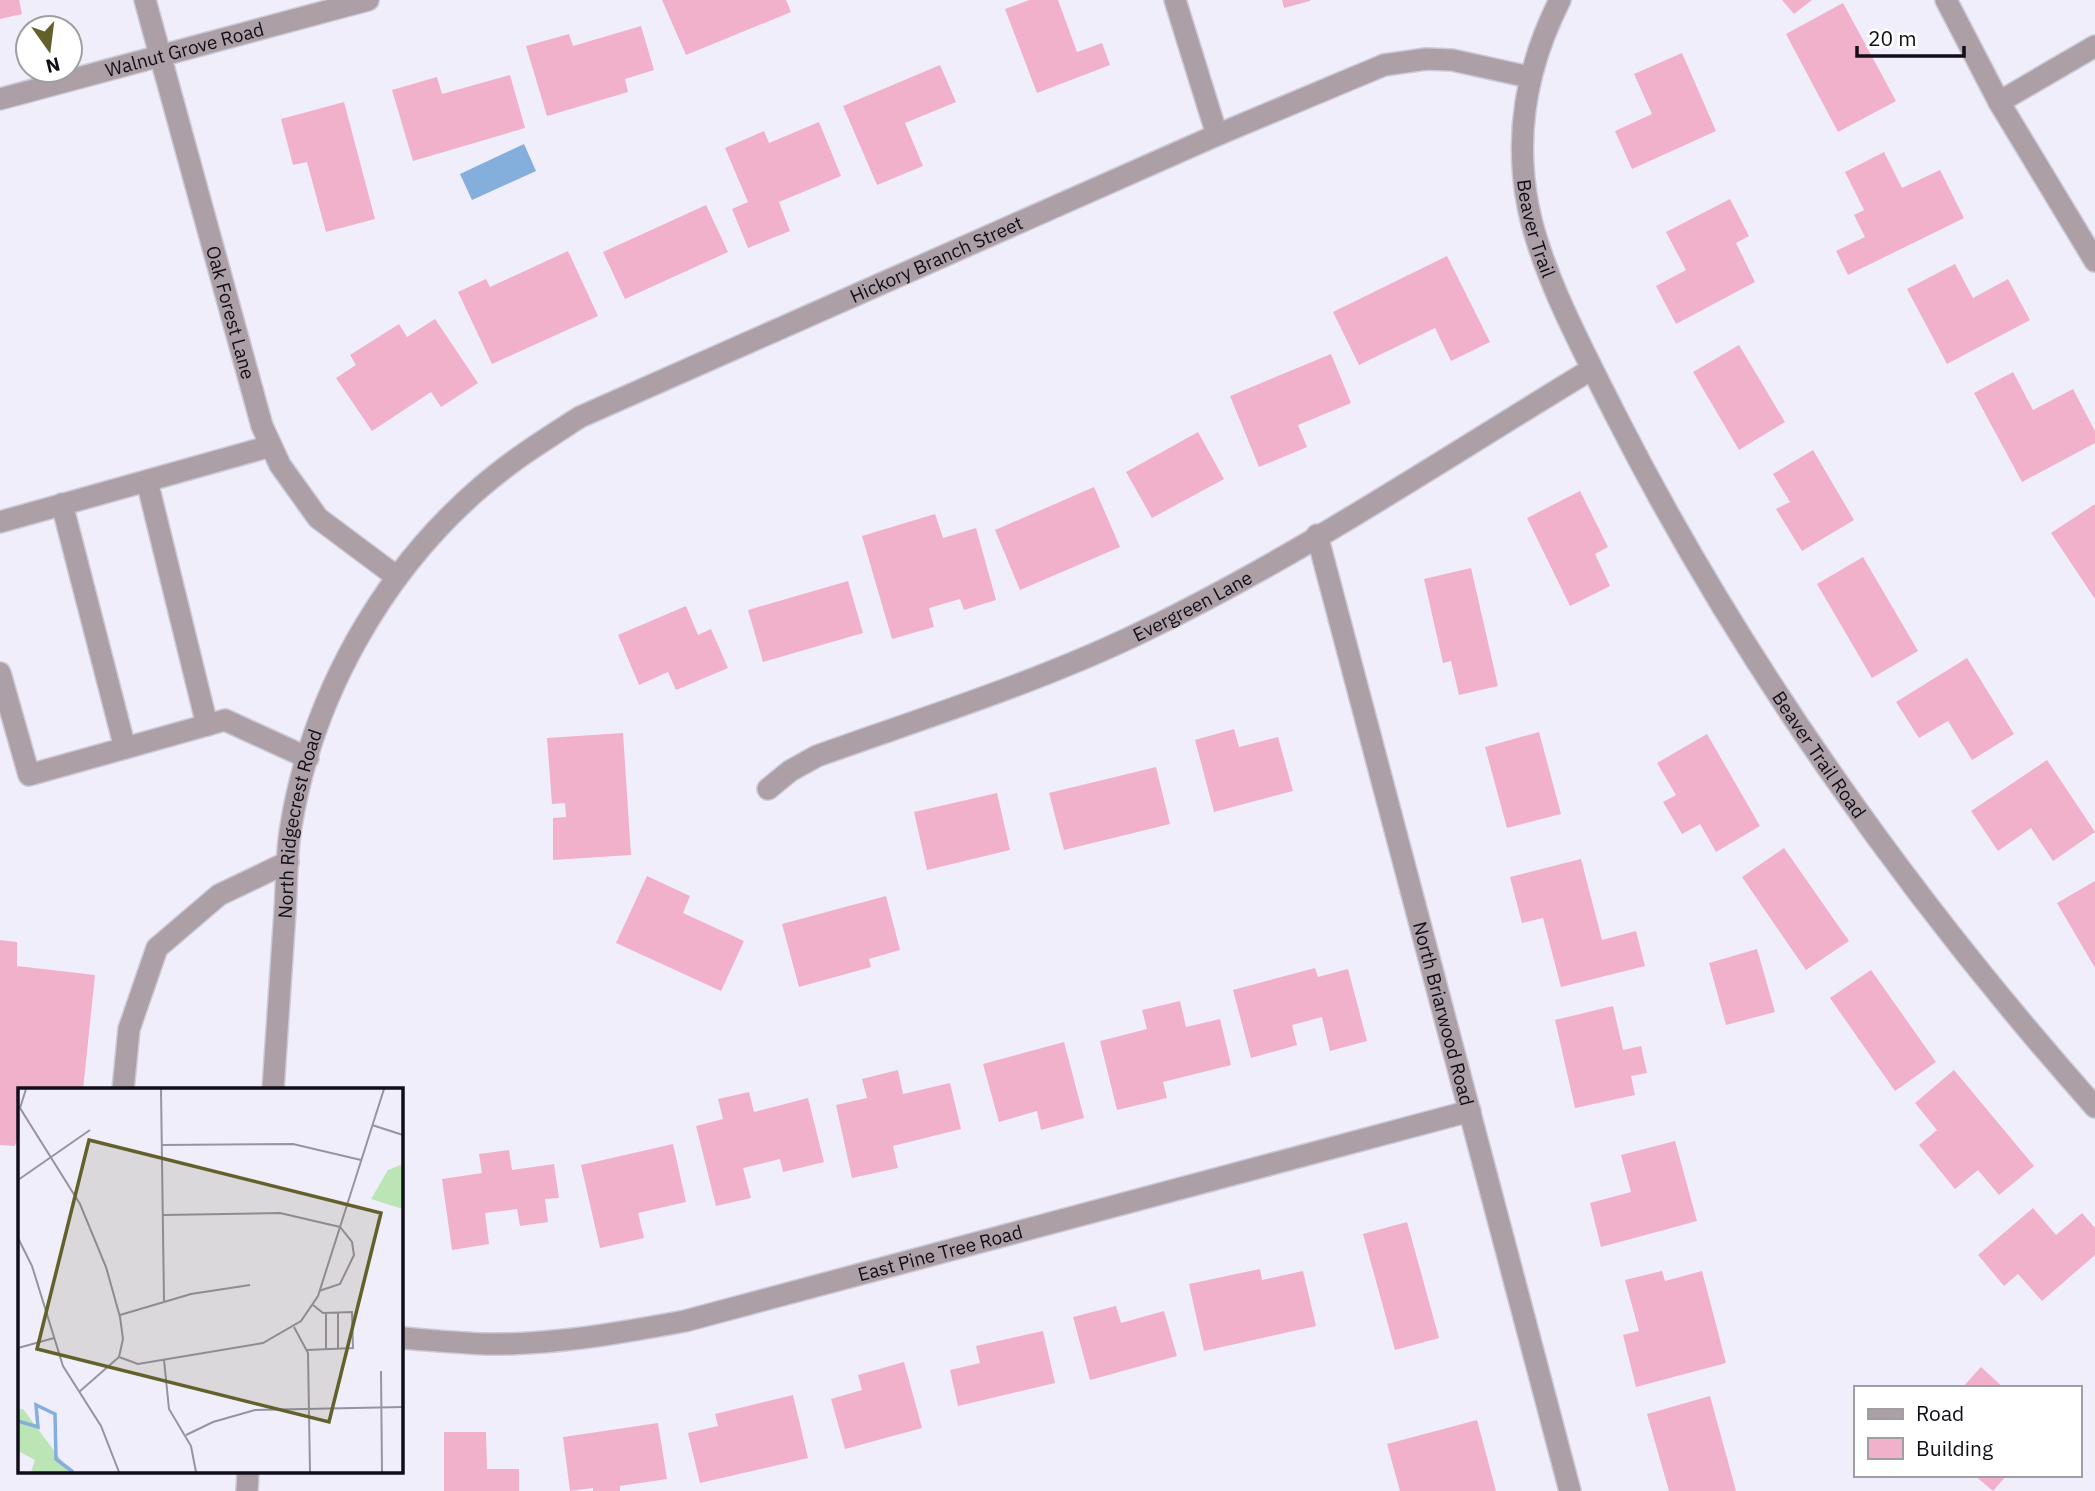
<svg xmlns="http://www.w3.org/2000/svg" width="2095" height="1491" viewBox="0 0 2095 1491" font-family="'IBM Plex Sans',sans-serif">
<style>
.water{fill:#84afdd}
.building{fill:#f1b1cb}
.lines{fill:none;stroke-linecap:round;stroke-linejoin:round}
.minor-casing{stroke:#cccad7;stroke-width:24}
.minor{stroke:#ad9fa6;stroke-width:21}
.labels{text-anchor:middle;stroke-width:5;stroke-linejoin:round;paint-order:stroke}
.street-label{font-size:19px;fill:#100e18;stroke:#fff}
.inset-river{fill:none;stroke:#84afdd;stroke-width:3.5}
.inset-road{fill:none;stroke:#9694a0;stroke-width:2}
.view{fill:#63602c;fill-opacity:0.15;stroke:#63602c;stroke-width:3.5}
.inset-edge{fill:none;stroke:#100e18;stroke-width:3.5}
</style>
<rect width="100%" height="100%" fill="#f0eefb"/>
<!-- water -->
<polygon class="water" points="524,144 536,171 472,200 460,174"/>
<!-- building -->
<g class="building">
<polygon points="0,0 19,0 22,14 0,19"/>
<polygon points="662,0 786,0 791,12 686,55"/>
<polygon points="1029,0 1058,0 1077,52 1102,43 1110,65 1037,93 1005,9"/>
<polygon points="1282,0 1310,0 1310,1 1284,8"/>
<polygon points="1782,0 1812,0 1794,14"/>
<polygon points="1843,3 1896,101 1838,132 1786,34"/>
<polygon points="641,26 654,70 625,79 628,92 547,116 526,46 569,34 573,46"/>
<polygon points="1682,53 1716,131 1632,169 1615,131 1652,114 1634,74"/>
<polygon points="940,65 956,102 905,123 923,166 877,185 843,106"/>
<polygon points="510,75 525,128 413,161 392,90 437,77 442,94"/>
<polygon points="344,102 375,219 326,232 307,162 293,165 281,119"/>
<polygon points="819,122 841,176 779,202 790,231 748,248 732,209 748,202 725,148 764,131 769,143"/>
<polygon points="1884,152 1902,188 1940,170 1964,218 1848,275 1836,251 1865,237 1854,215 1864,210 1845,172"/>
<polygon points="1730,199 1749,236 1736,243 1755,282 1676,324 1656,286 1686,270 1666,232"/>
<polygon points="706,205 728,252 625,299 603,252"/>
<polygon points="568,251 598,316 492,364 458,292 486,279 490,287"/>
<polygon points="1447,256 1490,342 1451,361 1435,328 1359,365 1333,312"/>
<polygon points="1955,264 1973,298 2008,279 2030,320 1947,364 1907,289"/>
<polygon points="435,319 478,383 441,407 431,392 372,431 336,378 356,365 350,355 399,324 407,337"/>
<polygon points="1739,345 1785,422 1739,450 1693,372"/>
<polygon points="1331,354 1351,403 1298,425 1307,447 1259,467 1230,396"/>
<polygon points="2013,372 2033,410 2073,389 2095,431 2095,443 2022,482 1974,393"/>
<polygon points="1198,432 1224,479 1152,518 1126,472"/>
<polygon points="1813,450 1854,520 1802,551 1776,509 1790,502 1773,474"/>
<polygon points="1094,487 1120,547 1020,590 995,530"/>
<polygon points="1580,491 1608,547 1595,554 1610,586 1570,606 1527,518"/>
<polygon points="2095,504 2095,599 2051,533"/>
<polygon points="935,514 943,538 976,528 996,600 964,610 960,599 929,608 934,627 892,639 862,536"/>
<polygon points="1863,557 1918,651 1872,678 1817,584"/>
<polygon points="1471,568 1498,686 1459,695 1451,661 1443,663 1424,579"/>
<polygon points="848,581 863,633 763,662 748,610"/>
<polygon points="686,606 698,635 711,629 728,668 676,690 668,672 639,685 618,635"/>
<polygon points="1967,658 2014,734 1972,760 1948,721 1919,738 1896,702"/>
<polygon points="1234,729 1239,747 1278,737 1293,791 1214,812 1195,740"/>
<polygon points="1539,732 1561,814 1507,828 1485,747"/>
<polygon points="623,733 631,855 553,860 553,818 566,817 565,803 552,804 547,738"/>
<polygon points="1707,734 1760,826 1716,852 1700,824 1682,834 1663,802 1676,795 1657,763"/>
<polygon points="2047,760 2095,832 2053,861 2031,828 1998,851 1971,811"/>
<polygon points="1156,767 1170,824 1064,850 1049,793"/>
<polygon points="997,793 1010,850 927,870 914,812"/>
<polygon points="1784,848 1849,941 1806,970 1742,877"/>
<polygon points="1581,859 1602,940 1636,931 1645,966 1561,987 1543,918 1522,923 1510,877"/>
<polygon points="647,876 690,896 683,913 744,941 721,991 616,943"/>
<polygon points="2095,881 2095,968 2057,903"/>
<polygon points="886,896 900,950 869,959 871,967 799,987 782,924"/>
<polygon points="0,940 17,942 17,966 95,975 83,1090 19,1090 19,1132 15,1146 0,1145"/>
<polygon points="1757,949 1775,1012 1726,1025 1709,963"/>
<polygon points="1315,968 1318,977 1348,969 1367,1041 1330,1051 1322,1017 1292,1025 1297,1045 1251,1058 1233,990"/>
<polygon points="1871,970 1936,1062 1895,1091 1830,998"/>
<polygon points="1180,1001 1186,1027 1220,1019 1231,1065 1163,1082 1167,1098 1117,1110 1100,1041 1147,1029 1142,1010"/>
<polygon points="1613,1006 1623,1050 1641,1046 1647,1073 1631,1076 1635,1095 1575,1108 1555,1020"/>
<polygon points="1064,1042 1084,1118 1041,1130 1037,1111 999,1122 983,1064"/>
<polygon points="898,1070 903,1094 950,1083 961,1129 893,1146 898,1168 852,1178 836,1105 867,1098 862,1079"/>
<polygon points="1954,1070 2034,1166 1999,1195 1978,1170 1955,1189 1919,1145 1937,1130 1915,1103"/>
<polygon points="749,1092 754,1112 808,1098 824,1162 783,1172 780,1159 743,1168 751,1198 716,1206 696,1126 723,1119 718,1099"/>
<polygon points="1675,1141 1697,1221 1601,1247 1590,1203 1631,1192 1621,1155"/>
<polygon points="673,1144 686,1202 638,1213 644,1238 600,1248 581,1165"/>
<polygon points="509,1150 512,1170 554,1164 559,1198 545,1199 548,1222 520,1226 517,1209 485,1213 489,1244 452,1250 442,1179 482,1173 479,1154"/>
<polygon points="2033,1208 2056,1235 2082,1213 2095,1228 2095,1255 2042,1301 2018,1274 2004,1286 1978,1255"/>
<polygon points="1407,1222 1439,1338 1395,1350 1363,1234"/>
<polygon points="1260,1269 1262,1280 1303,1271 1316,1326 1204,1351 1189,1284"/>
<polygon points="1662,1271 1665,1281 1702,1271 1726,1363 1636,1387 1623,1335 1639,1331 1625,1280"/>
<polygon points="1116,1306 1121,1323 1164,1311 1177,1356 1090,1380 1073,1317"/>
<polygon points="1043,1331 1055,1383 958,1406 950,1370 980,1363 976,1346"/>
<polygon points="904,1362 922,1428 845,1449 831,1399 862,1390 858,1375"/>
<polygon points="1981,1367 2004,1388 1962,1388"/>
<polygon points="793,1395 808,1458 700,1483 688,1433 718,1426 715,1414"/>
<polygon points="1710,1396 1736,1491 1669,1491 1647,1414"/>
<polygon points="1477,1420 1496,1491 1400,1491 1387,1444"/>
<polygon points="658,1423 667,1479 620,1486 620,1491 593,1491 593,1488 570,1491 563,1437"/>
<polygon points="444,1432 486,1432 487,1469 519,1469 519,1491 444,1491"/>
<polygon points="1974,1475 2007,1475 1993,1491"/>
</g>
<g class="lines">
<defs>
<g id="minor">
<path id="s1" d="M 145,0 L 262,426 L 280,465 L 318,518 L 397,577"/>
<polyline points="1175,0 1217,135"/>
<path id="s2" d="M 1560,0 C 1527,65 1514,134 1528,206 C 1541,273 1584,352 1615,414 C 1741,662 1910,899 2095,1107"/>
<polyline points="1946,0 1999,102 2095,261"/>
<path id="s3" d="M 0,99 L 368,0"/>
<polyline points="1999,102 2095,46"/>
<polyline points="147,481 207,725"/>
<polyline points="62,504 125,748"/>
<polyline points="0,522 271,446"/>
<path id="s4" d="M 1317,535 L 1570,1491"/>
<polyline points="0,673 29,775 225,720 308,758"/>
<path id="s5" d="M 768,789 L 790,771 L 817,756 C 926,717 1039,682 1144,631 C 1299,556 1445,458 1592,369"/>
<polyline points="123,1090 129,1029 157,948 219,895 288,862"/>
<path id="s6" d="M 273,1090 C 277,1030 281,971 285,911 C 287,883 286,854 291,826 C 312,697 382,572 481,487 C 512,460 546,439 580,417 L 1217,135 L 1384,65 L 1426,59 L 1452,60 L 1529,77"/>
<path id="s7" d="M 401,1338 C 429,1340 458,1343 487,1344 C 553,1345 620,1333 685,1321 L 1470,1111"/>
<polyline points="247,1491 248,1472"/>
</g>
</defs>
<!-- minor casing -->
<use href="#minor" class="minor-casing"/>
<!-- minor -->
<use href="#minor" class="minor"/>
</g>
<g class="labels">
<!-- street labels -->
<g class="street-label">
<text dy="7" stroke="none"><textPath href="#s3" startOffset="191">Walnut Grove Road</textPath></text>
<text dy="7" stroke="none"><textPath href="#s2" startOffset="236">Beaver Trail</textPath></text>
<text dy="7" stroke="none"><textPath href="#s6" startOffset="1172">Hickory Branch Street</textPath></text>
<text dy="7" stroke="none"><textPath href="#s1" startOffset="324">Oak Forest Lane</textPath></text>
<text dy="7" stroke="none"><textPath href="#s5" startOffset="464">Evergreen Lane</textPath></text>
<text dy="7" stroke="none"><textPath href="#s2" startOffset="836">Beaver Trail Road</textPath></text>
<text dy="7" stroke="none"><textPath href="#s6" startOffset="268">North Ridgecrest Road</textPath></text>
<text dy="7" stroke="none"><textPath href="#s4" startOffset="495">North Briarwood Road</textPath></text>
<text dy="7" stroke="none"><textPath href="#s7" startOffset="550">East Pine Tree Road</textPath></text>
</g>
</g>
<!-- overview -->
<g transform="translate(18 1088)">
<rect width="385" height="385" fill="#f0eefb"/>
<path d="M 385,76 L 385,121 L 353,111 L 370,82 ZM 0,321 L 5,321 L 52,384 L 13,384 L 17,372 L 0,363 Z" fill="#bce5b6"/>
<path class="inset-river" d="M 0,333 L 20,339 L 18,317 L 37,326 L 38,371 L 55,384"/>
<path class="inset-road" d="M 8,1 L 2,20 L 62,116 L 88,179 L 102,229 L 105,251 L 101,269 L 61,304M 143,1 L 146,213M 354,37 L 385,47M 144,57 L 275,56 L 343,72M 0,92 L 72,42M 145,127 L 262,125 L 322,139 L 334,154 L 336,167 L 322,196 L 301,203M 0,150 L 14,178 L 45,278 L 83,338 L 101,384M 320,225 L 320,261M 102,227 L 173,206 L 232,197M 276,239 L 290,265 L 292,384M 0,260 L 36,250M 308,261 L 308,225M 289,262 L 335,260 L 334,224 L 305,225 L 295,217M 101,269 L 120,276 L 245,255 L 283,233 L 300,208 L 366,1M 146,272 L 151,321 L 173,358 L 178,384M 363,283 L 364,384M 168,347 L 195,334 L 237,322 L 385,319"/>
<path class="view" d="M 71,52 L 363,125 L 311,334 L 19,261 Z"/>
<rect width="385" height="385" class="inset-edge"/>
</g>
<!-- legend -->
<rect x="1854" y="1386" width="228" height="91" fill="#ffffff" stroke="#9f9fa3" stroke-width="2"/>
<rect x="1868" y="1409" width="35" height="10" fill="#ad9fa6" stroke="#9f9fa3" stroke-width="2"/>
<text x="1916" y="1421" font-size="21" fill="#100e18">Road</text>
<rect x="1868" y="1438" width="35" height="21" fill="#f1b1cb" stroke="#9f9fa3" stroke-width="2"/>
<text x="1916" y="1456" font-size="21" fill="#100e18">Building</text>
<!-- north arrow -->
<g transform="translate(49 49) rotate(166)"><circle r="33" fill="#ffffff" stroke="#9f9fa3" stroke-width="2"/>
<path d="M0-5L12 26L0 18L-12 26Z" fill="#63602c"/>
<text y="-10" font-size="19" font-weight="bold" text-anchor="middle" fill="#100e18">N</text>
</g>
<!-- scale -->
<path d="M1857 46v10h107v-10" fill="none" stroke="#100e18" stroke-width="3.5"/>
<text x="1868" y="46" font-size="21" fill="#100e18" stroke="#ffffff" stroke-width="5" paint-order="stroke">20 m</text>
</svg>
